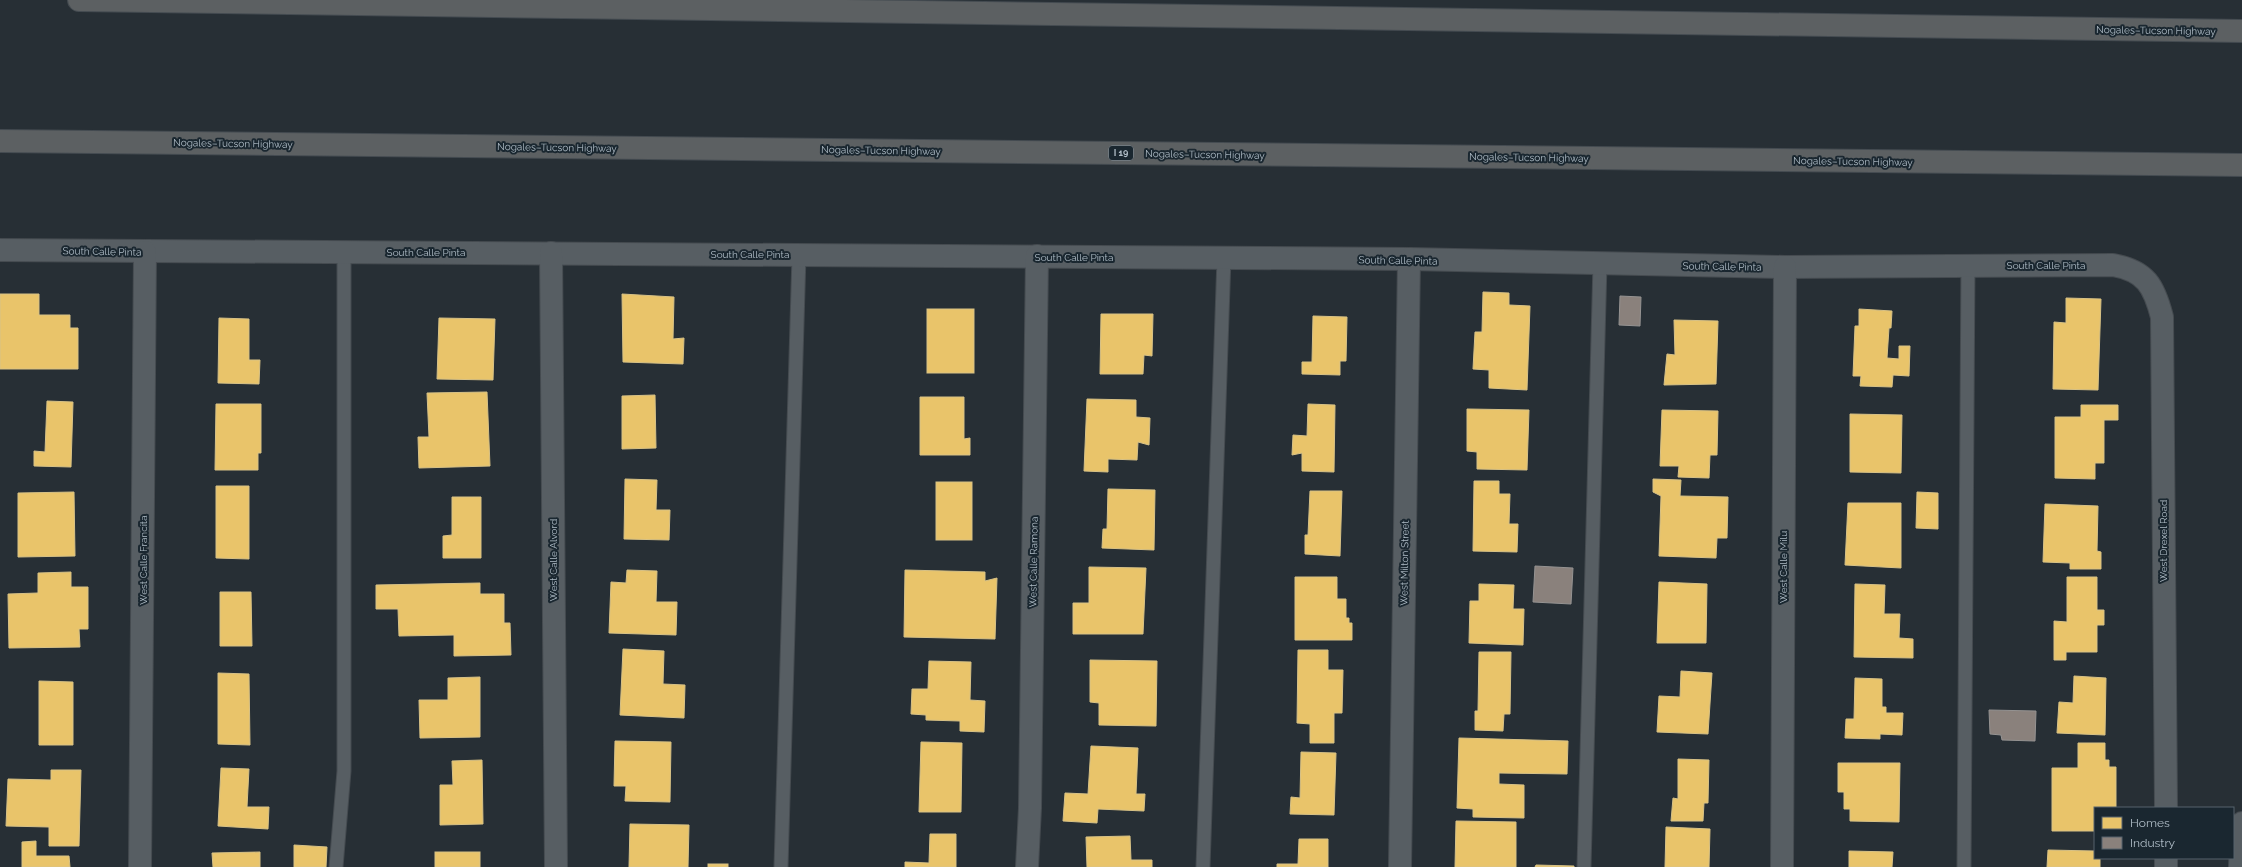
<svg xmlns="http://www.w3.org/2000/svg" width="2242" height="867" viewBox="0 0 2242 867" font-family="Raleway,sans-serif">
<style>
.homes{fill:#e9c46a;stroke:#d8c286}
.industry{fill:#8a817c;stroke:#959392}
.lines{fill:none;stroke-linecap:round;stroke-linejoin:round}
.service-casing{stroke:#454b50;stroke-width:15}
.minor-casing{stroke:#454b50;stroke-width:24}
.tertiary-casing{stroke:#454b50;stroke-width:24}
.motorway-casing{stroke:#444b51;stroke-width:24}
.service{stroke:#575e63;stroke-width:13}
.minor{stroke:#575e63;stroke-width:22}
.tertiary{stroke:#575e63;stroke-width:22}
.motorway{stroke:#5c6062;stroke-width:22}
.labels{text-anchor:middle;stroke-width:4;stroke-linejoin:round;paint-order:stroke}
.shield{fill:#1a2730;stroke:#83909a;stroke-width:1}
.shield-label{font-size:9px;font-weight:bold;fill:#b0bdc7}
.street-label{font-size:10px;fill:#b0bdc7;stroke:#1a2730}
</style>
<rect width="100%" height="100%" fill="#272f35"/>
<!-- homes -->
<g class="homes">
<polygon points="1483,292 1509,293 1509,305 1530,306 1527,390 1489,388 1489,370 1473,369 1475,332 1482,332"/>
<polygon points="0,294 39,294 39,315 70,315 70,328 78,328 78,369 0,369"/>
<polygon points="622,294 674,297 673,339 684,338 683,364 623,362"/>
<polygon points="2066,298 2101,299 2098,390 2053,389 2054,322 2066,323"/>
<rect x="927" y="309" width="47" height="64"/>
<polygon points="1859,309 1892,311 1891,328 1889,328 1887,358 1899,359 1899,346 1910,346 1909,376 1893,375 1892,387 1860,386 1861,376 1853,376 1855,326 1859,326"/>
<polygon points="1101,314 1153,314 1152,356 1144,355 1143,374 1100,374"/>
<polygon points="1313,316 1347,317 1346,361 1340,361 1340,375 1302,374 1302,362 1312,362"/>
<polygon points="219,318 249,319 249,360 260,360 259,384 218,383"/>
<polygon points="439,318 495,319 493,380 437,379"/>
<polygon points="1674,320 1718,321 1716,384 1664,385 1667,354 1675,355"/>
<polygon points="487,392 490,466 419,468 418,437 429,437 427,393"/>
<polygon points="655,395 656,448 622,449 622,396"/>
<polygon points="920,397 964,397 964,439 970,438 970,455 920,455"/>
<polygon points="1087,399 1136,400 1136,417 1150,418 1149,445 1138,442 1137,460 1108,459 1108,472 1084,471"/>
<polygon points="47,401 73,402 71,467 34,466 34,451 45,452"/>
<polygon points="216,404 261,404 261,453 258,453 258,470 215,470"/>
<polygon points="1308,404 1335,405 1334,472 1302,471 1302,453 1292,455 1293,435 1307,436"/>
<polygon points="2081,405 2118,405 2118,420 2104,420 2104,463 2095,463 2095,479 2055,478 2055,417 2081,417"/>
<polygon points="1467,409 1529,410 1527,470 1477,469 1477,452 1467,451"/>
<polygon points="1662,410 1718,411 1717,455 1710,455 1709,478 1678,477 1679,466 1660,466"/>
<polygon points="1850,414 1902,415 1901,473 1850,472"/>
<polygon points="625,479 657,480 656,510 670,510 669,540 624,539"/>
<polygon points="1653,479 1681,480 1680,496 1728,497 1727,538 1717,538 1716,558 1659,556 1661,496 1653,492"/>
<polygon points="1474,481 1499,481 1499,494 1510,494 1509,524 1518,524 1517,552 1473,551"/>
<rect x="936" y="482" width="36" height="58"/>
<polygon points="216,486 249,486 249,559 216,558"/>
<polygon points="1108,489 1155,490 1154,550 1102,548 1103,529 1107,529"/>
<polygon points="1310,491 1342,491 1340,556 1305,554 1305,535 1308,535"/>
<polygon points="74,492 75,556 18,557 18,493"/>
<polygon points="1917,492 1938,493 1938,529 1916,528"/>
<polygon points="452,497 481,497 481,558 443,558 443,536 452,535"/>
<polygon points="1848,503 1901,503 1901,568 1845,565"/>
<polygon points="2045,504 2098,506 2097,551 2101,552 2101,569 2070,569 2070,563 2043,562"/>
<polygon points="1089,567 1146,568 1143,634 1073,634 1073,603 1089,603"/>
<polygon points="627,570 657,571 656,602 677,602 676,635 609,633 611,582 626,583"/>
<polygon points="905,570 985,572 985,581 997,578 995,639 904,637"/>
<polygon points="71,572 71,587 88,587 88,629 79,629 80,647 9,648 8,594 38,593 38,573"/>
<polygon points="1295,577 1337,577 1337,599 1346,599 1346,618 1349,618 1349,623 1352,623 1352,640 1295,640"/>
<polygon points="2067,577 2097,577 2097,610 2104,610 2104,625 2097,625 2097,652 2066,652 2066,660 2054,660 2054,621 2067,622"/>
<polygon points="1659,582 1707,584 1706,643 1657,643"/>
<polygon points="480,583 480,594 504,594 504,623 510,623 511,655 454,656 454,635 399,636 398,609 376,609 376,585"/>
<polygon points="1479,584 1514,585 1513,609 1524,609 1523,645 1469,643 1470,601 1479,601"/>
<polygon points="1855,584 1885,585 1884,614 1900,614 1899,638 1913,639 1913,658 1854,657"/>
<polygon points="220,592 251,592 252,646 220,646"/>
<polygon points="623,649 664,651 663,684 685,685 684,718 620,715"/>
<polygon points="1298,650 1328,650 1328,670 1343,670 1342,713 1334,713 1334,743 1310,743 1310,724 1297,723"/>
<polygon points="1479,652 1511,652 1510,714 1504,714 1503,731 1475,730 1475,711 1478,711"/>
<polygon points="1090,660 1157,661 1156,726 1099,725 1099,703 1090,702"/>
<polygon points="929,661 971,662 970,700 985,701 984,732 960,731 960,721 926,720 926,715 911,714 912,689 928,689"/>
<polygon points="1681,671 1712,673 1708,734 1657,732 1659,696 1680,697"/>
<polygon points="218,673 249,674 250,745 218,744"/>
<polygon points="2074,676 2106,678 2105,735 2057,733 2059,702 2073,703"/>
<polygon points="480,677 480,737 420,738 419,700 448,700 448,678"/>
<polygon points="1855,678 1882,679 1882,707 1886,707 1886,713 1903,713 1902,735 1880,734 1880,739 1845,738 1846,719 1854,719"/>
<polygon points="39,681 73,682 73,745 39,745"/>
<polygon points="1459,738 1568,741 1567,774 1499,773 1499,784 1524,785 1524,818 1473,817 1473,809 1457,808"/>
<polygon points="615,741 671,742 670,802 625,801 626,786 614,786"/>
<polygon points="921,742 962,743 961,812 919,812"/>
<polygon points="2078,743 2105,743 2105,760 2109,760 2109,767 2116,767 2116,808 2095,808 2095,831 2052,831 2052,768 2078,768"/>
<polygon points="1091,746 1138,748 1136,794 1145,794 1144,811 1098,809 1097,823 1063,821 1065,793 1088,794"/>
<polygon points="1301,752 1336,753 1334,815 1290,814 1291,797 1300,798"/>
<polygon points="1678,759 1709,760 1708,803 1704,803 1703,821 1671,821 1673,798 1678,799"/>
<polygon points="482,760 483,824 440,825 440,785 453,785 452,761"/>
<polygon points="1838,763 1900,763 1899,822 1850,821 1850,809 1844,809 1844,792 1838,792"/>
<polygon points="221,768 249,769 247,807 269,807 268,829 218,826"/>
<polygon points="51,770 81,770 79,846 49,846 49,827 6,826 8,779 51,780"/>
<polygon points="1456,821 1516,822 1516,867 1455,867"/>
<polygon points="630,824 689,825 688,867 629,867"/>
<polygon points="1666,827 1710,829 1709,867 1665,867"/>
<polygon points="930,834 956,834 956,867 905,867 905,862 929,863"/>
<polygon points="1130,836 1131,860 1152,860 1152,867 1087,867 1086,837"/>
<polygon points="1299,839 1328,839 1328,867 1277,867 1277,864 1298,864"/>
<polygon points="36,841 36,856 69,856 70,867 22,867 22,842"/>
<polygon points="294,845 327,847 326,867 294,867"/>
<polygon points="2048,850 2095,851 2095,858 2100,858 2100,867 2047,867"/>
<polygon points="1849,851 1893,852 1892,867 1849,867"/>
<polygon points="260,852 260,867 213,867 212,853"/>
<rect x="435" y="852" width="45" height="15"/>
<rect x="708" y="864" width="20" height="3"/>
<polygon points="1536,865 1574,866 1574,867 1535,867"/>
</g>
<!-- industry -->
<g class="industry">
<polygon points="1620,296 1641,297 1640,326 1619,325"/>
<polygon points="1535,566 1573,568 1571,604 1533,602"/>
<polygon points="1989,710 2036,711 2035,741 2002,740 2001,735 1990,734"/>
</g>
<g class="lines">
<defs>
<g id="service">
<polyline points="336,867 344,771 344,252"/>
<polyline points="781,867 799,255"/>
<polyline points="1203,867 1224,258"/>
<polyline points="1584,867 1600,263"/>
<polyline points="1964,867 1968,262"/>
</g>
<g id="minor">
<path d="M 0,250 L 1409,259 L 1785,267 L 2113,265 C 2146,271 2154,286 2162,317 L 2166,808"/>
<polyline points="551,253 556,867"/>
<polyline points="2166,858 2166,867"/>
<polyline points="140,867 145,252"/>
<polyline points="1027,867 1030,808 1037,256"/>
<polyline points="1400,867 1409,259"/>
<polyline points="1782,867 1785,267"/>
</g>
<polyline id="tertiary" points="2240,867 2242,823"/>
<g id="motorway">
<polyline points="79,0 2242,31"/>
<polyline points="0,141 2242,165"/>
</g>
</defs>
<!-- service casing -->
<use href="#service" class="service-casing"/>
<!-- minor casing -->
<use href="#minor" class="minor-casing"/>
<!-- tertiary casing -->
<use href="#tertiary" class="tertiary-casing"/>
<!-- motorway casing -->
<use href="#motorway" class="motorway-casing"/>
<!-- service -->
<use href="#service" class="service"/>
<!-- minor -->
<use href="#minor" class="minor"/>
<!-- tertiary -->
<use href="#tertiary" class="tertiary"/>
<!-- motorway -->
<use href="#motorway" class="motorway"/>
</g>
<g class="labels">
<!-- shield labels -->
<rect class="shield" x="1109" y="146" width="24" height="14" rx="3"/>
<g class="shield-label">
<text x="1121" y="156">I 19</text>
</g>
<!-- street labels -->
<g class="street-label">
<text transform="translate(2156 30) rotate(1)" y="4">Nogales–Tucson Highway</text>
<text transform="translate(233 143) rotate(1)" y="4">Nogales–Tucson Highway</text>
<text transform="translate(557 147) rotate(1)" y="4">Nogales–Tucson Highway</text>
<text transform="translate(881 150) rotate(1)" y="4">Nogales–Tucson Highway</text>
<text transform="translate(1205 154) rotate(1)" y="4">Nogales–Tucson Highway</text>
<text transform="translate(1529 157) rotate(1)" y="4">Nogales–Tucson Highway</text>
<text transform="translate(1853 161) rotate(1)" y="4">Nogales–Tucson Highway</text>
<text transform="translate(102 251) rotate(1)" y="4">South Calle Pinta</text>
<text x="426" y="256">South Calle Pinta</text>
<text x="750" y="258">South Calle Pinta</text>
<text x="1074" y="261">South Calle Pinta</text>
<text transform="translate(1398 260) rotate(1)" y="4">South Calle Pinta</text>
<text x="2046" y="269">South Calle Pinta</text>
<text transform="translate(1722 266) rotate(1)" y="4">South Calle Pinta</text>
<text transform="translate(2163 541) rotate(-90)" y="4">West Drexel Road</text>
<text transform="translate(143 560) rotate(-90)" y="4">West Calle Francita</text>
<text transform="translate(553 560) rotate(-90)" y="4">West Calle Alvord</text>
<text transform="translate(1033 562) rotate(-89)" y="4">West Calle Ramona</text>
<text transform="translate(1404 563) rotate(-89)" y="4">West Milton Street</text>
<text transform="translate(1783 567) rotate(-90)" y="4">West Calle Milu</text>
</g>
</g>
<!-- legend -->
<rect x="2094" y="807" width="140" height="52" fill="#1a2730" stroke="#56636c"/>
<rect x="2102" y="817" width="20" height="12" fill="#e9c46a" stroke="#56636c"/>
<text x="2130" y="827" font-size="12" fill="#b0bdc7">Homes</text>
<rect x="2102" y="837" width="20" height="12" fill="#8a817c" stroke="#56636c"/>
<text x="2130" y="847" font-size="12" fill="#b0bdc7">Industry</text>
</svg>
